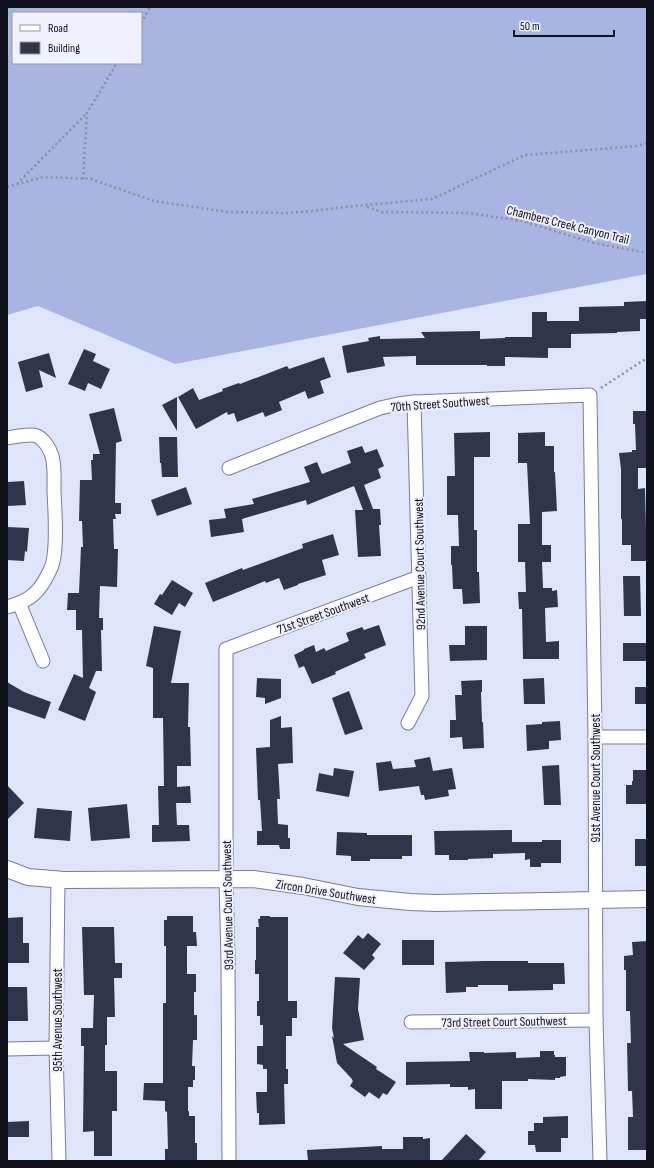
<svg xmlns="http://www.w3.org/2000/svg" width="654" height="1168" viewBox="0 0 654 1168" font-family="'Sofia Sans Condensed',sans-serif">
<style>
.forest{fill:#a8b4e1;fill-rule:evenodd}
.building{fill:#30354b}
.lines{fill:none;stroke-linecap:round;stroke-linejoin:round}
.minor-casing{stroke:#767d96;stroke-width:15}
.tertiary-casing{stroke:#767d96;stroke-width:18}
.path{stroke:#8a8fa1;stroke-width:2.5;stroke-dasharray:2 3;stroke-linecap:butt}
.minor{stroke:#fff;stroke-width:13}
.tertiary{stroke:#fff;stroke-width:16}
.labels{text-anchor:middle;stroke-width:4;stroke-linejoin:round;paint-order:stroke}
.street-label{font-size:13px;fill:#0f111b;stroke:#eff2fe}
</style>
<rect width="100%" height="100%" fill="#dee5fb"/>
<!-- forest -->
<path class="forest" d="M 7,7 L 647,7 L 647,274 L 175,364 L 38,306 L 7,315 ZM 13,13 L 141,13 L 141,63 L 13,63 Z"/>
<!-- building -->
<g class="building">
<polygon points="647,301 647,319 640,319 640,331 617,332 617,333 571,334 571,348 548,348 548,358 505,357 505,366 487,366 487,365 416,365 416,356 383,357 385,366 347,373 342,346 369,341 368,338 380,336 380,339 425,338 421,332 480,331 480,339 505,338 505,337 532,337 532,312 547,312 547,321 579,321 579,307 624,306 624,302"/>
<polygon points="84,349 96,354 93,361 110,369 101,389 88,383 85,391 68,384"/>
<polygon points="49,353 56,378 39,370 43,387 26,392 18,362"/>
<polygon points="324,357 331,377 320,381 324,393 308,399 305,391 279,402 282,410 265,417 263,412 237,422 234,413 228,415 227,412 196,429 178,397 193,388 199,400 223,391 222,389 239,383 240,384 287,366 289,369"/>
<polygon points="177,397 177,431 162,405"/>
<polygon points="114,408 122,441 116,443 115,503 121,503 121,514 115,514 116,519 113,519 114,549 118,549 117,587 100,586 99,618 103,618 103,630 101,630 102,671 96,671 89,688 96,692 85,721 58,710 74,674 83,678 82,630 76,630 76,610 67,610 68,593 79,593 81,547 83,547 82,521 79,521 80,480 92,480 91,460 93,460 93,454 100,454 89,414"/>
<polygon points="633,411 647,411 647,468 638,468 638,489 645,488 646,527 647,527 647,561 631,561 631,545 622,545 622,519 621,519 621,469 619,453 632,452 632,450 636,450 635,424 633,424"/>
<polygon points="490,432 490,457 474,457 474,530 477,530 477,572 479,572 480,603 463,604 462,589 453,589 452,565 451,565 451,546 459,546 458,515 447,515 447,476 455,476 454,433"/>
<polygon points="545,432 545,446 554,446 554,472 555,472 557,511 542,512 542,545 551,545 551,562 542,562 543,588 552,588 552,591 557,590 558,607 545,608 546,642 559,641 559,659 523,659 522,609 519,609 518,592 526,592 525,562 518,562 518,524 530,524 527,463 518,463 518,433"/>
<polygon points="159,437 177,437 178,477 162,477 161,463 160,463"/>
<polygon points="362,446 365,453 377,449 384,466 378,469 381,478 364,485 373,509 380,509 381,525 379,525 381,556 358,557 355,510 363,510 354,486 307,505 306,500 242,519 244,532 211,537 209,520 226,518 224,509 254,504 252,499 310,482 304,467 317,462 322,474 351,463 347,451"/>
<polygon points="24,481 26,505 7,506 7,482"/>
<polygon points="186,487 192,504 157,516 151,500"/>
<polygon points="7,527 29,528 27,552 25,551 24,561 7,560"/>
<polygon points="333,534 339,555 322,560 326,575 298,584 298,585 284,590 279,578 266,583 265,581 213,602 205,583 242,568 243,570 303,548 302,544"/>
<polygon points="623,576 640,576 641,616 624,616"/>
<polygon points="172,580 193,593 185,607 179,603 172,615 154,604 160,594 162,595"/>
<polygon points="379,625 386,645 364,654 366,658 335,672 336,674 312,684 304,666 299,668 294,655 304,650 304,649 314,645 316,652 324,648 326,651 349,641 346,633 362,627 364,630"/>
<polygon points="154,626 181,631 171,683 189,683 188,727 190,727 191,766 177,766 177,787 190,786 191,803 176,803 177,825 189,825 190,841 152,842 152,825 159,825 158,786 164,786 163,718 153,718 153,668 146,666"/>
<polygon points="465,626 487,626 487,660 450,661 449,645 465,645"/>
<rect x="623" y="643" width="24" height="18"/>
<polygon points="257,678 281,679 281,698 265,704 265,698 256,697"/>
<polygon points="544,678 545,704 524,704 523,679"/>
<polygon points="482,680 482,692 481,692 482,722 483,722 484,748 463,749 462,737 450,738 450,720 456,720 455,695 462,695 461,681"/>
<polygon points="7,682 24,692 51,702 45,719 7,706"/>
<rect x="635" y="687" width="12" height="17"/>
<polygon points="349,691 363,729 345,735 332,698"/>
<polygon points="281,716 281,728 292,727 293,763 278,764 280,799 277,799 278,824 288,825 288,838 290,838 290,849 280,849 279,845 257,845 257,831 262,831 260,800 258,800 256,748 270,747 270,720"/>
<polygon points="560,721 561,740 549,741 549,749 527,751 526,725 542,724 542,722"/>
<polygon points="430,757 433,771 452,768 456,789 448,790 449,796 425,800 424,795 421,795 419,786 379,791 376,763 391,761 393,769 416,767 414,760"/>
<polygon points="559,765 561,805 544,805 542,766"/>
<polygon points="334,768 354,771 349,797 316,791 319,773 333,776"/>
<polygon points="633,770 647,770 647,804 626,804 626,785 632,785 632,781 633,781"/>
<polygon points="7,785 24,803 7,820"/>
<polygon points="127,804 130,838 91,841 88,808"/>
<polygon points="37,808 72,811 70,841 34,838"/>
<polygon points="512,830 512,842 542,842 542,840 561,840 561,863 541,863 541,867 530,867 530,859 525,860 525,853 493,854 493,858 468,859 468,860 449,860 449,855 435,855 434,831"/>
<polygon points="337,832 367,833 367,835 412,835 412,856 402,856 402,859 370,859 370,861 351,861 351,856 336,855"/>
<rect x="635" y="839" width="12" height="27"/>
<polygon points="167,916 193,916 193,932 196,932 197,946 187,946 187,974 196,974 196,992 194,992 194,1015 197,1015 197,1040 193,1040 192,1066 195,1066 195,1080 193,1080 193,1087 188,1087 188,1111 189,1111 189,1116 195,1116 195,1143 197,1143 197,1161 165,1161 165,1149 168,1149 167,1112 165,1111 165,1101 143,1100 144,1083 163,1083 163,1003 166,1003 166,946 164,946 164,920 167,920"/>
<polygon points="260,916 270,916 270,917 288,917 288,1001 297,1001 297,1018 292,1018 292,1036 286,1036 286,1069 288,1069 288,1084 284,1084 285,1124 259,1125 259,1113 257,1113 256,1092 267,1092 267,1069 263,1069 263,1065 257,1064 257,1046 263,1046 263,1025 260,1025 260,1016 257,1016 257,1001 259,1001 259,974 255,974 255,960 256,960 256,927 259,927 258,919 260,919"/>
<polygon points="23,917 23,943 29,943 29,963 8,963 8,958 7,958 7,918"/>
<polygon points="82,927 114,927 115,963 122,963 122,978 114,978 115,1017 107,1017 107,1045 105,1045 105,1071 117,1071 117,1111 112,1111 112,1156 94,1156 94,1131 83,1132 84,1046 81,1046 81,1028 93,1028 94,995 84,995"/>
<polygon points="368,933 381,944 372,955 375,958 364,970 343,953 358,935 363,939"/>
<rect x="402" y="940" width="32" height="25"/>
<polygon points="647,941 647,1150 628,1150 628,1117 633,1117 632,1091 628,1091 627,1043 631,1043 630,1011 626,1011 626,970 624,970 624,956 633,955 632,942"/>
<polygon points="486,961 528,961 528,963 564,963 565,984 553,984 553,990 508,991 508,985 478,985 478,987 466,987 466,992 446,993 445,962"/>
<polygon points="335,977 360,978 358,1009 364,1040 343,1044 377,1067 376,1069 396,1082 387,1095 383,1093 379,1099 369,1092 365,1097 350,1086 353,1081 352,1080 352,1079 337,1063 332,1036 334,1038 332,1028"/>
<polygon points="7,987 27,987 28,1021 7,1021"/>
<polygon points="540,1051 554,1051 554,1055 555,1055 555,1057 566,1057 566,1076 560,1077 560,1078 555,1078 555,1080 528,1079 528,1081 502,1081 502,1109 475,1109 475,1089 468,1090 468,1087 450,1087 450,1084 406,1085 406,1062 470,1061 469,1052 484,1052 484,1053 516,1052 516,1058 540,1057"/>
<polygon points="568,1116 568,1138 561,1138 561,1152 536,1152 535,1145 528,1145 528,1131 534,1131 534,1123 543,1123 543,1117"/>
<polygon points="29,1121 29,1137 7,1137 7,1122"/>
<polygon points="466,1134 486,1152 478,1161 441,1161"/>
<polygon points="403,1137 423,1137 423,1139 430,1138 430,1161 308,1161 307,1150 382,1146 382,1149 403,1149"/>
</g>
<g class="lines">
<defs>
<g id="minor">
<path d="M 7,438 C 16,437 29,433 37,436 C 44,439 50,449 52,456 C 55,467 54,480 54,492 C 55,511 58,552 51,568 C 41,591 31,601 7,607"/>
<polyline points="229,468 380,408 398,404 414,402 590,395 595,737 596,1020 600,1161"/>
<polyline points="19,603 43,661"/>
<polyline points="408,723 422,696 414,402"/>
<polyline points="595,737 647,737"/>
<polyline points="58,879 56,1048 59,1161"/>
<polyline points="411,1022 596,1020"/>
<polyline points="7,1049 56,1048"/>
<polyline points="229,1161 228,960 226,879 226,649 419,577"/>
</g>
<polyline id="tertiary" points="7,869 28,877 64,880 253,879 303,886 358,897 410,902 436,903 647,899"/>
</defs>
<!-- minor casing -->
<use href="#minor" class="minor-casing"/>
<!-- tertiary casing -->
<use href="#tertiary" class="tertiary-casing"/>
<!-- path -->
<g class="path">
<polyline points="141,23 150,7"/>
<polyline points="83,179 87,113 117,63"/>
<polyline points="17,184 87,113"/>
<polyline points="7,187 43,177 91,179 154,201 228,212 286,213 312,211 354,206 432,199 525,155 637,146 647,143"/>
<polyline points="367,207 382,212 468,213 522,221 594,243 647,253"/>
<polyline points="601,388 647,358"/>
</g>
<!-- minor -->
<use href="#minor" class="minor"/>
<!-- tertiary -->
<use href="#tertiary" class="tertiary"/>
</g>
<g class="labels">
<!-- street labels -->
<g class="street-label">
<text transform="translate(568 224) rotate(14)" y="5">Chambers Creek Canyon Trail</text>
<text transform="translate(440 403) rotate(-4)" y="5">70th Street Southwest</text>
<text transform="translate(419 564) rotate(-91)" y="5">92nd Avenue Court Southwest</text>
<text transform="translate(323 613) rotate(-20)" y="5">71st Street Southwest</text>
<text transform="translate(595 778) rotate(-90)" y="5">91st Avenue Court Southwest</text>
<text transform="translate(326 891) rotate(9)" y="5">Zircon Drive Southwest</text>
<text transform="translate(227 905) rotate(-91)" y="5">93rd Avenue Court Southwest</text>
<text transform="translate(57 1020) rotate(-90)" y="5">95th Avenue Southwest</text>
<text transform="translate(504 1021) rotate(-1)" y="5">73rd Street Court Southwest</text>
</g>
</g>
<!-- border -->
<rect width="654" height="1168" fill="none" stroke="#0f111b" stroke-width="16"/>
<!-- legend -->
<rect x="12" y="12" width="130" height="52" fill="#eff2fe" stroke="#9598a3"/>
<rect x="20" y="25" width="20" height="6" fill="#ffffff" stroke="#9598a3"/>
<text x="48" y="32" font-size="12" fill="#0f111b">Road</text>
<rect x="20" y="42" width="20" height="12" fill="#30354b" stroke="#9598a3"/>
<text x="48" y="52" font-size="12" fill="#0f111b">Building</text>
<!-- scale -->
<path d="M514 30v6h100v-6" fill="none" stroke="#0f111b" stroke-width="2"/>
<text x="520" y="30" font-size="12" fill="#0f111b" stroke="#eff2fe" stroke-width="3" paint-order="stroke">50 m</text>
</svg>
